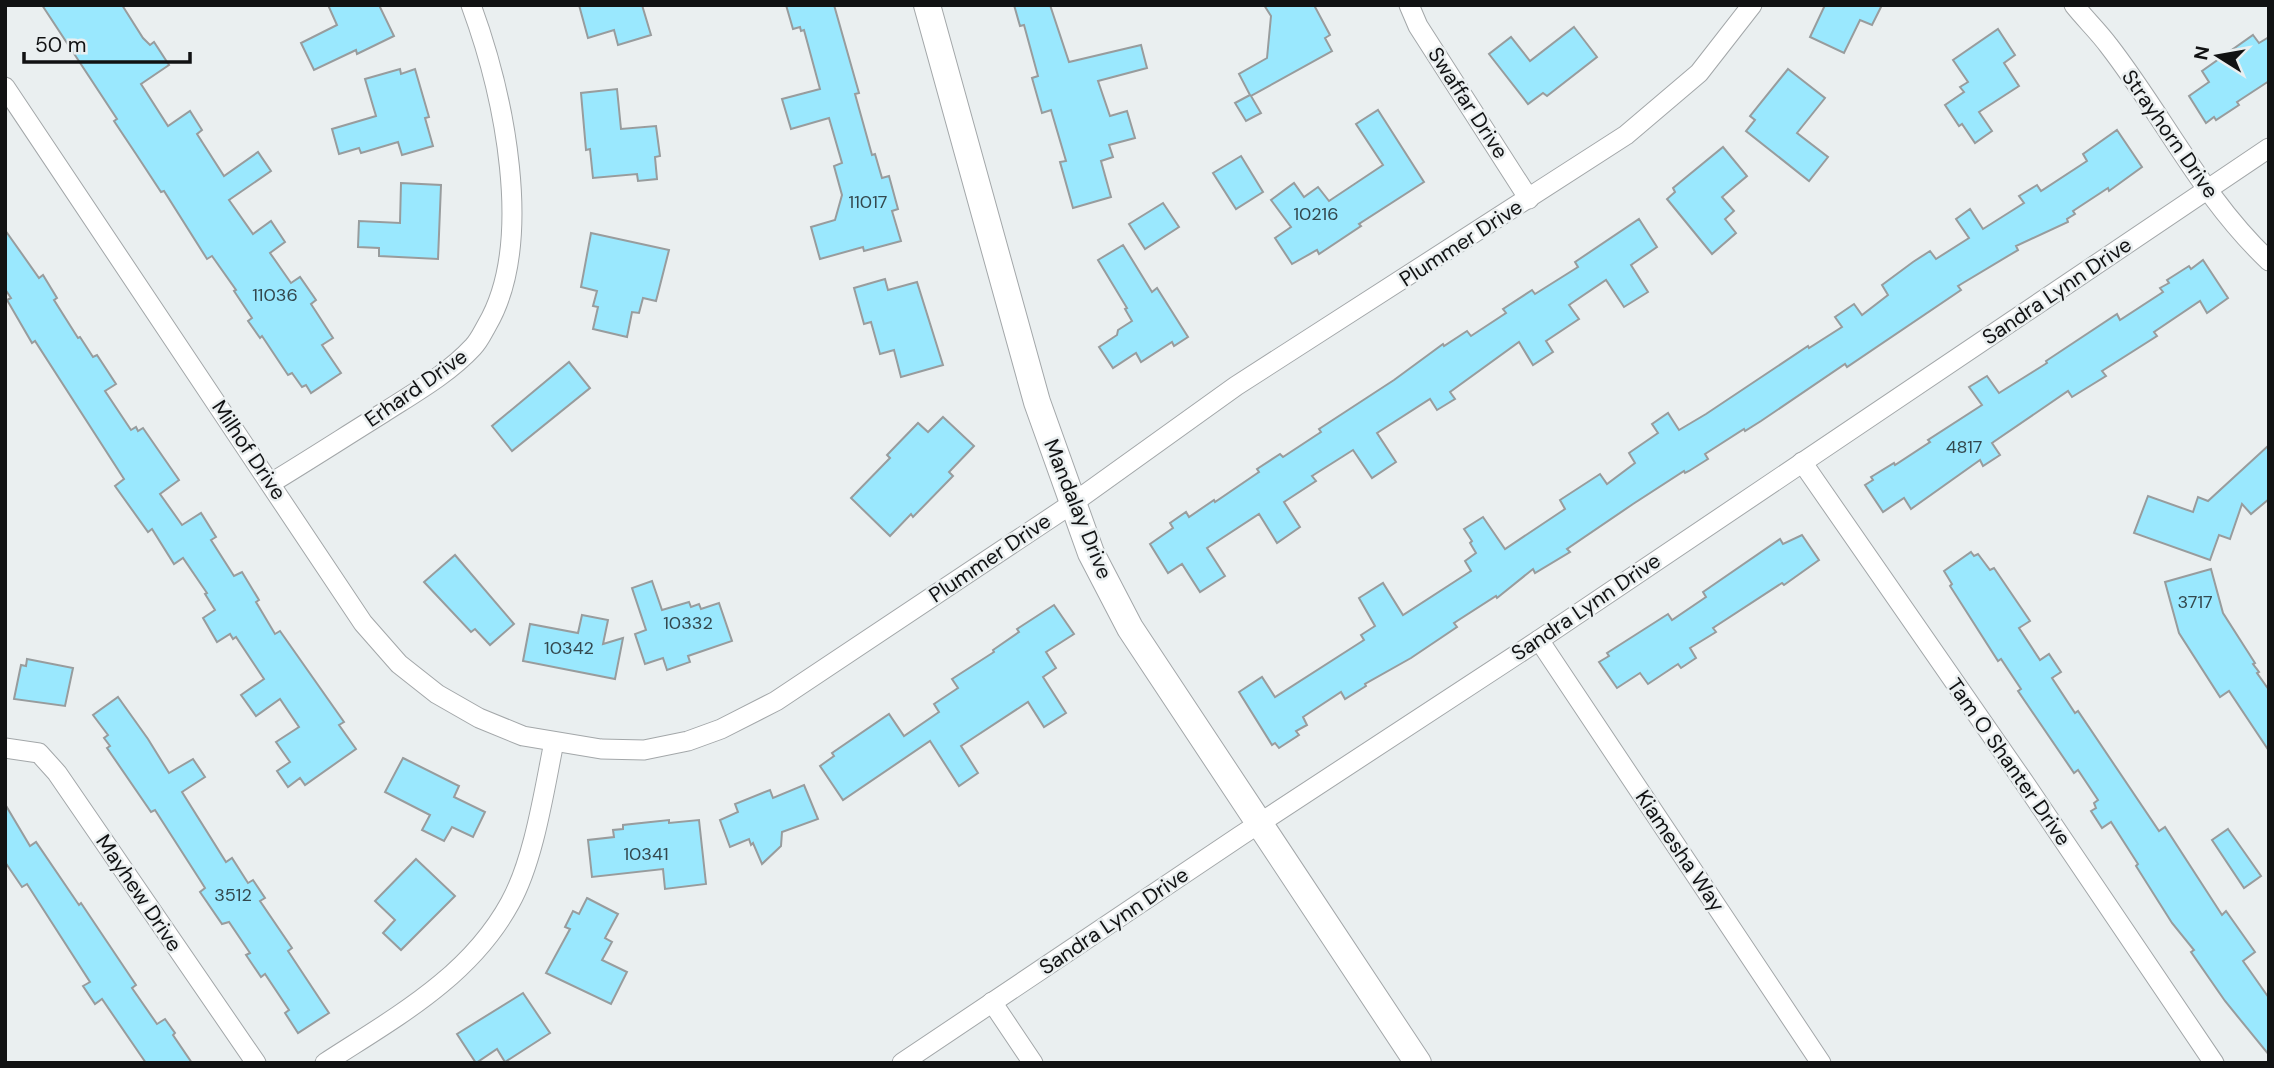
<svg xmlns="http://www.w3.org/2000/svg" width="2274" height="1068" viewBox="0 0 2274 1068" font-family="'DM Sans',sans-serif">
<style>
.building{fill:#9ae8fe;stroke:#989c9d;stroke-width:2}
.lines{fill:none;stroke-linecap:round;stroke-linejoin:round}
.street-casing{stroke:#a3a7a9;stroke-width:21}
.secondary-casing{stroke:#a3a7a9;stroke-width:28}
.street{stroke:#fff;stroke-width:19}
.secondary{stroke:#fff;stroke-width:26}
.labels{text-anchor:middle;stroke-width:5;stroke-linejoin:round;paint-order:stroke}
.number-label{font-size:18px;fill:#33484e}
.street-label{font-size:21px;fill:#111213;stroke:#eaeff0}
</style>
<rect width="100%" height="100%" fill="#eaeff0"/>
<!-- building -->
<g class="building">
<polygon points="42,5 122,5 143,38 150,45 154,42 169,65 141,84 168,126 190,111 202,130 197,134 224,176 258,152 271,171 229,200 253,234 271,221 285,242 270,253 291,283 300,277 316,300 311,304 333,338 322,345 341,373 311,393 306,385 302,387 292,373 288,375 262,336 260,338 248,321 252,318 234,291 236,290 212,256 207,259 164,191 161,192 136,154 114,121 117,119"/>
<polygon points="328,5 379,5 394,36 357,54 356,50 314,70 301,43 337,25"/>
<polygon points="579,5 642,5 651,35 618,45 614,30 588,38"/>
<polygon points="786,5 834,5 859,93 855,94 872,155 875,154 882,178 889,176 898,209 892,211 901,241 864,251 863,247 820,259 811,227 835,220 842,195 834,166 842,163 829,118 791,129 782,99 820,89 804,30 801,31 800,27 793,29"/>
<polygon points="1014,5 1050,5 1069,62 1141,45 1147,68 1098,81 1110,116 1127,111 1135,138 1109,145 1113,157 1101,161 1111,197 1073,208 1060,162 1066,161 1051,110 1042,113 1032,78 1038,76 1024,25 1020,26"/>
<polygon points="1264,5 1314,5 1330,35 1325,38 1332,51 1251,96 1261,113 1246,121 1235,103 1250,95 1239,74 1267,58 1271,16"/>
<polygon points="1825,5 1882,5 1872,25 1860,20 1844,53 1810,37"/>
<polygon points="1574,27 1597,57 1547,96 1543,93 1528,104 1489,54 1511,37 1530,61"/>
<polygon points="1998,29 2015,55 2004,63 2019,86 1979,112 1992,131 1975,143 1962,124 1959,126 1945,105 1964,92 1960,87 1968,82 1953,60"/>
<polygon points="2253,35 2259,43 2269,37 2269,81 2237,102 2239,105 2216,120 2214,117 2206,123 2189,96 2209,82 2202,71"/>
<polygon points="400,69 401,74 415,69 429,117 425,118 433,146 402,155 398,142 361,153 359,148 339,154 332,129 376,116 365,79"/>
<polygon points="1788,69 1825,98 1797,133 1828,157 1809,181 1746,131 1755,120 1750,116"/>
<polygon points="617,89 621,129 656,126 660,156 655,157 657,179 638,181 637,174 593,178 590,149 586,150 581,93"/>
<polygon points="1378,110 1424,182 1359,224 1361,226 1319,254 1317,250 1292,264 1275,238 1291,227 1271,200 1294,183 1304,197 1318,187 1329,201 1383,165 1356,124"/>
<polygon points="2117,130 2142,167 2109,191 2108,188 2073,211 2075,214 2067,219 2068,222 2016,246 2018,250 1958,286 1961,290 1847,367 1845,364 1761,421 1745,431 1744,429 1705,454 1708,459 1689,471 1685,473 1684,471 1633,504 1567,549 1570,552 1535,573 1533,569 1497,598 1496,596 1454,623 1457,627 1411,658 1365,684 1366,686 1345,699 1341,692 1303,717 1307,725 1296,731 1299,735 1279,748 1275,743 1272,745 1239,692 1262,677 1275,697 1364,640 1361,635 1375,626 1359,598 1383,583 1403,615 1471,571 1465,561 1476,553 1470,543 1472,541 1464,529 1483,517 1505,549 1565,509 1560,500 1600,474 1607,484 1635,463 1629,453 1658,433 1652,424 1668,413 1679,430 1706,414 1808,346 1809,348 1842,327 1835,317 1854,304 1862,315 1888,295 1882,285 1913,262 1930,251 1936,259 1969,238 1956,219 1970,209 1983,229 2024,203 2019,196 2037,185 2041,191 2087,161 2083,154"/>
<polygon points="1723,147 1747,176 1722,197 1734,211 1725,219 1736,233 1712,254 1667,199 1675,192 1673,188"/>
<polygon points="1241,156 1263,192 1236,209 1213,173"/>
<polygon points="401,183 441,185 438,259 379,256 379,248 358,247 359,221 400,223"/>
<polygon points="1163,203 1179,227 1145,249 1129,224"/>
<polygon points="1639,219 1657,247 1631,265 1648,292 1624,307 1606,280 1569,305 1579,319 1546,341 1553,352 1533,365 1519,342 1450,392 1455,399 1437,410 1430,399 1377,433 1396,462 1372,478 1353,450 1312,476 1316,481 1284,502 1300,527 1277,543 1259,514 1207,548 1225,576 1200,592 1182,564 1168,573 1150,544 1173,528 1170,523 1186,512 1189,517 1214,500 1215,502 1259,472 1257,469 1280,454 1283,457 1321,432 1319,429 1394,380 1443,344 1444,346 1467,331 1471,336 1506,313 1503,309 1532,290 1535,294 1578,267 1575,262"/>
<polygon points="5,230 39,278 43,275 57,298 54,300 78,338 80,337 93,357 97,355 116,384 105,391 131,430 136,427 138,431 143,428 179,480 160,494 182,525 201,513 216,537 211,540 234,576 242,572 259,600 256,602 275,634 280,631 344,722 339,725 356,749 305,785 300,778 288,787 277,771 290,762 276,742 299,727 280,699 256,716 241,695 264,679 236,637 233,639 230,634 217,642 203,618 215,610 205,594 207,593 183,558 174,564 152,529 148,532 115,486 124,479 35,341 32,343 7,300 11,298 5,289"/>
<polygon points="591,233 669,250 656,301 643,298 639,313 632,312 627,337 593,329 598,307 593,306 597,291 581,287"/>
<polygon points="1123,245 1152,292 1157,288 1188,337 1174,346 1172,342 1141,362 1136,353 1113,368 1099,347 1117,335 1118,330 1132,321 1125,309 1127,308 1098,260"/>
<polygon points="2203,260 2228,298 2207,313 2200,301 2154,332 2157,336 2102,371 2106,376 2072,397 2068,391 1992,443 2000,455 1983,466 1980,460 1911,509 1904,498 1883,512 1865,485 1873,480 1871,477 1894,463 1895,465 1930,442 1928,440 1982,405 1969,387 1987,376 1999,393 2047,363 2046,361 2117,314 2120,320 2163,292 2160,288 2169,283 2167,280 2189,266 2191,269"/>
<polygon points="885,279 888,290 917,282 943,365 901,377 894,350 880,354 871,322 864,324 854,288"/>
<polygon points="569,362 590,388 512,451 492,426"/>
<polygon points="943,417 974,446 949,472 953,476 913,517 911,514 890,536 851,498 890,458 887,455 918,423 928,432"/>
<polygon points="2269,445 2269,499 2251,514 2242,504 2230,539 2219,535 2210,560 2134,533 2148,496 2193,512 2198,497 2208,501"/>
<polygon points="1802,535 1819,560 1784,585 1782,583 1713,628 1716,632 1690,648 1696,658 1681,668 1678,664 1648,684 1640,673 1617,688 1599,662 1609,656 1607,653 1668,614 1672,620 1706,597 1703,592 1780,539 1783,544"/>
<polygon points="1971,552 1974,556 1978,554 1990,570 1994,568 2030,621 2019,628 2040,660 2049,654 2061,672 2052,678 2075,713 2078,711 2159,831 2165,827 2222,915 2226,911 2255,952 2243,961 2269,998 2269,1055 2225,1001 2191,952 2194,950 2172,923 2136,866 2138,864 2111,822 2102,828 2091,811 2096,808 2094,803 2098,800 2078,770 2074,773 2018,691 2021,689 2001,659 1998,661 1950,586 1952,584 1944,571"/>
<polygon points="455,555 514,624 490,645 475,629 471,632 424,582"/>
<polygon points="2211,569 2223,613 2255,663 2253,664 2259,672 2257,673 2269,690 2269,751 2229,691 2220,697 2179,633 2165,582"/>
<polygon points="652,581 662,610 689,602 691,607 699,604 701,609 719,603 732,641 688,656 690,662 667,670 663,658 645,664 635,634 646,630 632,588"/>
<polygon points="1054,605 1074,634 1046,652 1056,668 1043,677 1066,713 1044,727 1028,702 961,746 978,773 959,786 930,741 843,800 820,766 834,756 832,753 889,714 904,736 939,712 934,704 958,688 952,679 994,652 993,650 1019,632 1017,629"/>
<polygon points="582,615 608,620 603,644 623,638 615,679 523,661 530,624 578,633"/>
<polygon points="27,659 73,668 65,706 14,699 21,665 26,666"/>
<polygon points="118,697 148,739 169,773 193,759 205,777 182,792 226,862 232,858 248,883 253,880 265,898 260,901 292,948 288,951 329,1013 298,1033 285,1013 289,1010 265,974 261,977 246,955 250,953 229,922 222,924 200,892 205,888 200,880 155,810 151,812 107,748 110,746 104,738 108,735 93,715"/>
<polygon points="403,758 459,786 454,797 485,812 473,837 452,827 444,841 422,830 430,815 385,792"/>
<polygon points="804,785 818,819 782,832 781,846 762,864 753,843 751,845 749,839 730,847 720,820 738,812 735,804 770,790 773,798"/>
<polygon points="5,804 30,846 36,842 79,905 81,903 136,985 132,988 157,1024 165,1019 175,1033 173,1035 192,1063 146,1063 102,999 95,1004 83,986 90,982 27,884 22,887 5,862"/>
<polygon points="669,820 669,823 699,820 706,884 665,889 663,869 592,877 588,840 614,837 613,830 623,829 623,825"/>
<polygon points="2228,829 2261,876 2244,888 2212,840"/>
<polygon points="416,859 455,896 401,950 383,933 395,920 375,901"/>
<polygon points="587,898 618,914 605,938 612,942 602,960 627,972 611,1004 546,973 570,929 565,927 573,911 579,914"/>
<polygon points="523,993 550,1033 505,1062 497,1049 476,1063 457,1034"/>
</g>
<g class="lines">
<defs>
<g id="street">
<polyline points="1409,5 1418,26 1529,199"/>
<path d="M 2074,5 C 2085,19 2098,31 2109,46 C 2164,117 2203,199 2269,261"/>
<polyline points="5,87 363,623 399,664 437,694 479,718 523,736 601,749 644,750 688,741 721,729 776,701 1073,503 1236,386 1626,135 1699,73 1752,5"/>
<polyline points="1802,462 2026,785 2214,1063"/>
<path d="M 271,483 C 309,460 346,436 383,413 C 414,393 448,374 473,347 C 479,341 483,332 487,325 C 536,241 503,92 471,5"/>
<polyline points="1539,640 1821,1063"/>
<polyline points="5,748 39,753 57,773 256,1063"/>
<polyline points="992,1002 1033,1063"/>
<path d="M 325,1063 C 394,1018 469,978 510,903 C 534,860 544,791 554,742"/>
<polyline points="902,1063 1240,836 1539,640 2269,148"/>
</g>
<polyline id="secondary" points="927,5 1037,402 1091,553 1130,628 1418,1063"/>
</defs>
<!-- street casing -->
<use href="#street" class="street-casing"/>
<!-- secondary casing -->
<use href="#secondary" class="secondary-casing"/>
<!-- street -->
<use href="#street" class="street"/>
<!-- secondary -->
<use href="#secondary" class="secondary"/>
</g>
<g class="labels">
<!-- number labels -->
<g class="number-label">
<text x="868" y="208">11017</text>
<text x="1316" y="220">10216</text>
<text x="275" y="301">11036</text>
<text x="1964" y="453">4817</text>
<text x="2195" y="608">3717</text>
<text x="688" y="629">10332</text>
<text x="569" y="654">10342</text>
<text x="646" y="860">10341</text>
<text x="233" y="901">3512</text>
</g>
<!-- street labels -->
<g class="street-label">
<text transform="translate(1468 103) rotate(57)" y="7">Swaffar Drive</text>
<text transform="translate(2170 134) rotate(55)" y="7">Strayhorn Drive</text>
<text transform="translate(1461 243) rotate(-33)" y="7">Plummer Drive</text>
<text transform="translate(2057 291) rotate(-34)" y="7">Sandra Lynn Drive</text>
<text transform="translate(416 388) rotate(-35)" y="7">Erhard Drive</text>
<text transform="translate(249 450) rotate(56)" y="7">Milhof Drive</text>
<text transform="translate(1078 509) rotate(68)" y="7">Mandalay Drive</text>
<text transform="translate(990 558) rotate(-34)" y="7">Plummer Drive</text>
<text transform="translate(1586 607) rotate(-34)" y="7">Sandra Lynn Drive</text>
<text transform="translate(2009 762) rotate(55)" y="7">Tam O Shanter Drive</text>
<text transform="translate(1680 851) rotate(56)" y="7">Kiamesha Way</text>
<text transform="translate(139 893) rotate(56)" y="7">Mayhew Drive</text>
<text transform="translate(1114 921) rotate(-34)" y="7">Sandra Lynn Drive</text>
</g>
</g>
<!-- border -->
<rect width="2274" height="1068" fill="none" stroke="#111213" stroke-width="14"/>
<!-- north arrow -->
<g transform="translate(2218 56) rotate(281)" stroke="#eaeff0" stroke-width="5" paint-order="stroke">
<path d="M0-5L12 26L0 18L-12 26Z" fill="#111213"/>
<text y="-10" font-size="19" font-weight="bold" text-anchor="middle" fill="#111213">N</text>
</g>
<!-- scale -->
<path d="M24 52v10h166v-10" fill="none" stroke="#111213" stroke-width="3.5"/>
<text x="35" y="52" font-size="21" fill="#111213" stroke="#eaeff0" stroke-width="5" paint-order="stroke">50 m</text>
</svg>
